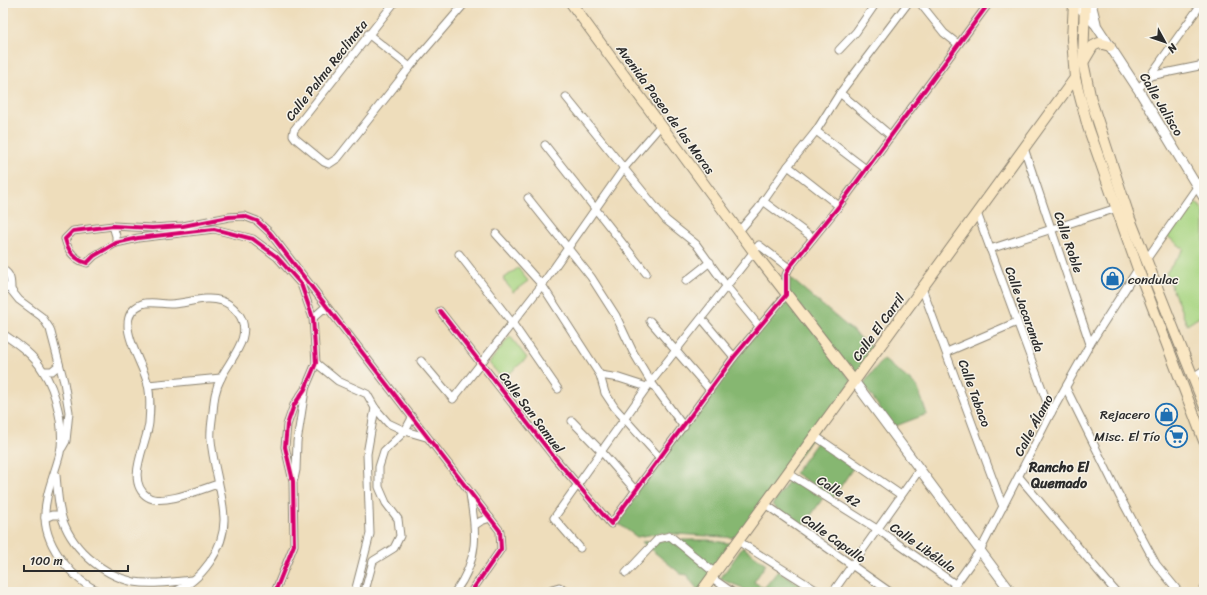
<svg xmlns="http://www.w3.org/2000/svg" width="1207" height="595" viewBox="0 0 1207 595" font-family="Sriracha,sans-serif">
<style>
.green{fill:#a9d683;stroke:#6a8057}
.forest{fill:#86b771;stroke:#58714e}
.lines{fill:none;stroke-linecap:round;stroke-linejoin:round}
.minor-casing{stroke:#8c8473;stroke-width:9}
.tertiary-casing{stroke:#8c8473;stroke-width:11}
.secondary-casing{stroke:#8c8473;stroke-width:12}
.minor{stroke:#fff;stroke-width:7}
.tertiary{stroke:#fff;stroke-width:9}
.secondary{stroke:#fae7c3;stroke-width:10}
.cycleway-casing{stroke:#f7f3e8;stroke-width:6}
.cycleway{stroke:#d6006c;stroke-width:4}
.labels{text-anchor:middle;stroke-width:3;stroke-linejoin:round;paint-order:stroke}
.street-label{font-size:13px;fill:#2b2b2b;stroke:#f7f3e8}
.poi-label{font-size:13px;fill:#2b2b2b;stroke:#f7f3e8;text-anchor:end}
.neighbourhood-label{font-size:14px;font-weight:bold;fill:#2b2b2b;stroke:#f7f3e8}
</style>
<rect width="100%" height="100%" fill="#f7f3e8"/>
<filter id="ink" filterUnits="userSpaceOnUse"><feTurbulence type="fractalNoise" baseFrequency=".025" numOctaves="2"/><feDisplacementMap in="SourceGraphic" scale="8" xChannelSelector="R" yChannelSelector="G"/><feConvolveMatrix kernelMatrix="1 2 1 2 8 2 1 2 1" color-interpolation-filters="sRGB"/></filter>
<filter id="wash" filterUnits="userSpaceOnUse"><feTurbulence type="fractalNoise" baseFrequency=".012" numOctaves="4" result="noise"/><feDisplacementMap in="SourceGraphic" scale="16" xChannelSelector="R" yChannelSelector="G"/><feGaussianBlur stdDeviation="0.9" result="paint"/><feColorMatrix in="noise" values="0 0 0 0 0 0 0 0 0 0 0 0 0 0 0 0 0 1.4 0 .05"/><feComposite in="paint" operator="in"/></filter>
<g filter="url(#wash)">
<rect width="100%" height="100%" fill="#edb"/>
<!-- green -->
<g class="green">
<polygon points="1195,203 1200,206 1204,213 1204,314 1187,325 1166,273 1184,249 1167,236"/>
<polygon points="518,268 528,281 513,292 503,279"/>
<polygon points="510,336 527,358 503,379 489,363"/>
</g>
<!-- forest -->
<g class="forest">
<polygon points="788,276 875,350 855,379 788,290"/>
<polygon points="786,294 852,382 740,538 660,533 637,537 616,522 636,497 637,490 660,467 660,459 706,400 715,391 723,376"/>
<polygon points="883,359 917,386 927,414 893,427 863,384"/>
<polygon points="818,441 853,468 833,498 795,473"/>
<polygon points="791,478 823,498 803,527 772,505"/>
<polygon points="671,540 709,540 733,544 699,591 690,580 688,575 681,574 642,542"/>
<polygon points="743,547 766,564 754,582 764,588 778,571 812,592 747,592 743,588 720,579"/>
</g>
</g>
<g filter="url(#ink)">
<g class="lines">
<defs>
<g id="minor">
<polyline points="394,3 294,130 293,135 296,139 324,162 329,164 338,158 410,67 465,3"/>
<polyline points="920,3 944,33 958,44"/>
<polyline points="368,34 410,67"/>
<polyline points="839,50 856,32 876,3"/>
<polyline points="1150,76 1202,3"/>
<polyline points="1138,89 1150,76 1204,65"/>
<polyline points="840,93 891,136"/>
<polyline points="566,97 666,220 696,244 727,287 759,326"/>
<polyline points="816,131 866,169"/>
<polyline points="545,145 646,273"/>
<polyline points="1024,148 1090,344"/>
<polyline points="788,166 839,206"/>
<polyline points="528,198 591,277 616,316 633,352 651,382 684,427"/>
<polyline points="763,201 813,238"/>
<polyline points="977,213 1051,413"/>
<polyline points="113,226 116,236 116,243"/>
<polyline points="739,231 758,209 788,166 816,131 840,93 908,3"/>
<polyline points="496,234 542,285 600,375 605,393 615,408 660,458"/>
<polyline points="990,249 1117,208"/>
<polyline points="459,254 513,324 558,389"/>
<polyline points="1146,260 1204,177"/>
<path d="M 3,270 C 11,274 11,282 11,290"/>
<polyline points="686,281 710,262"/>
<polyline points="3,285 11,290 19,300 42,317 50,329 64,382 69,412 66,441 62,448"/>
<polyline points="922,288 1003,507"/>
<polyline points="440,311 554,457 611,524 734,357 786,295 786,275 789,268 839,206 989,3"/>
<polyline points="313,318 323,309 329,310"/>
<polyline points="702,319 734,357"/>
<polyline points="650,321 710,390"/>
<path d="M 3,334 C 18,344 34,355 43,371 C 56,390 65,430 60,453 C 55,474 44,495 45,518 C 46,547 74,582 101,592"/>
<polyline points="947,352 1017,322"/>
<polyline points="421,361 453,399 542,285 624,168 661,125"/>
<polyline points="316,363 338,381 367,394 375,408 388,423 405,431 426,437"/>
<polyline points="44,371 52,371 59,365"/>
<polyline points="600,375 619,378 647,387"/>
<polyline points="1193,377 1204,370"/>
<polyline points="148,385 221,378"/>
<polyline points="1066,388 1119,495 1156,564 1179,592"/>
<polyline points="572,421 601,451 636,491"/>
<polyline points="815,436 901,495"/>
<polyline points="788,473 877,529 955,584"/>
<path d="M 56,475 C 57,488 58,502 61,514 C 69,546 101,575 134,582 C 152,585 173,582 192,580"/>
<polyline points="1019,477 1116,592"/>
<polyline points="294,479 296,470 297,442 305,390"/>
<polyline points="765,504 890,592"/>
<polyline points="45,518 52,515 61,515"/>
<polyline points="475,525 481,521 490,518"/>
<polyline points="738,541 819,592"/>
<polyline points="580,548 554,518 647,387 759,245 789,268"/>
<polyline points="626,573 658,539 670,536 710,569 716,571"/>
<polyline points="712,578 732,592"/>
<path d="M 174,592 C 201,581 225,549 224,518 C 223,492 213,466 211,440 C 210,431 212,421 213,412 C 214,400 215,389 221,378 C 230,359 255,335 238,313 C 234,308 228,303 222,301 C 205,295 187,304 170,304 C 162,304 150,301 142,304 C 109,318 144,363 148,385 C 151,397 150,410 149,423 C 147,444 124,482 148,497 C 162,506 202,489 218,484"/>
<path d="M 275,592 L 294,545 L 293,481 L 285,447 L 287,425 L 294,405 L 305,389 L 316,363 L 313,318 L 301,284 L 277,257 L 253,239 L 214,229 L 138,238 L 116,243 L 94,256 L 87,263 C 75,260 68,251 65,239 L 73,231 L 113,226 L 152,228 L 183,226 L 229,217 L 244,216 L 257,221 L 270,233 L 500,531 L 501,549 L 471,592"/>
<polyline points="355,592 370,534 367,454 375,408"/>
<polyline points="366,592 366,587 373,561 394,548 400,536 398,519 386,503 379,487 379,467 384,451 405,431 412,418"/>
<path d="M 455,592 C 480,558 476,533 470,494"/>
<polyline points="549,592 552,589 559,587 566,592"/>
<polyline points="833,592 920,469"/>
<polyline points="950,592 981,549 1051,413 1090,344 1138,269"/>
<polyline points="1202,592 1204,589"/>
</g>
<g id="tertiary">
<polyline points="1091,3 1096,23"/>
<polyline points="1081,9 1096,25 1138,89 1204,198"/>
<polyline points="854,381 1011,592"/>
</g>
<g id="secondary">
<polyline points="571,3 754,252 854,381"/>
<polyline points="1074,3 1072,39 1075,78 1088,127 1138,269 1204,441"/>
<polyline points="1085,3 1083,62 1091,100 1130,219 1204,405"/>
<polyline points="1084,61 1093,46 1099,43 1110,46"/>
<polyline points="701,592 1075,78"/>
</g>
</defs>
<!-- minor casing -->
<use href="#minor" class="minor-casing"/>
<!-- tertiary casing -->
<use href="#tertiary" class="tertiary-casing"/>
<!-- secondary casing -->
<use href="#secondary" class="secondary-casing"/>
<!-- minor -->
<use href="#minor" class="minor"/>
<!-- tertiary -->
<use href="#tertiary" class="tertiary"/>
<!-- secondary -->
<use href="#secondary" class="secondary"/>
<defs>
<g id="cycleway">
<polyline points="440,311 554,457 611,524 734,357 786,295 786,275 789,268 839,206 989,3"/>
<path d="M 275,592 L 294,545 L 293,481 L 285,447 L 287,425 L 294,405 L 305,389 L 316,363 L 313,318 L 301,284 L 277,257 L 253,239 L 214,229 L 138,238 L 116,243 L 94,256 L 87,263 C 75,260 68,251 65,239 L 73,231 L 113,226 L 152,228 L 183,226 L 229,217 L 244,216 L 257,221 L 270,233 L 500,531 L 501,549 L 471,592"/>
</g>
</defs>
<!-- cycleway casing -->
<use href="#cycleway" class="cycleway-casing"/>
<!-- cycleway -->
<use href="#cycleway" class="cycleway"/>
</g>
</g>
<!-- icons -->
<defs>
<symbol id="shop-ring" viewBox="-11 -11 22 22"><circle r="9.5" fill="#f7f3e8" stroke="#1f6fb2" stroke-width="1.5"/><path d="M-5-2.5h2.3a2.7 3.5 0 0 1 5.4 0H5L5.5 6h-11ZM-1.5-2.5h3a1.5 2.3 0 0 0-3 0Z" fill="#1f6fb2"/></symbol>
<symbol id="supermarket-ring" viewBox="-11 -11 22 22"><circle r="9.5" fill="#f7f3e8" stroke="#1f6fb2" stroke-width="1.5"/><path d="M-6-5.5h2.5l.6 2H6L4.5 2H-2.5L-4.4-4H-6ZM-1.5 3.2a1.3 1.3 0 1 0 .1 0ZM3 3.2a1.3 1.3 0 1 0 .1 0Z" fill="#1f6fb2"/></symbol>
</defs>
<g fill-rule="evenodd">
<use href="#shop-ring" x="1100" y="266" width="25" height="25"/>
<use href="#shop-ring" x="1154" y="402" width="25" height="25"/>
<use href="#supermarket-ring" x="1164" y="424" width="25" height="25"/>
</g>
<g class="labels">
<!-- street labels -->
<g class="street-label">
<text transform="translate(326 70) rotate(-52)" y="5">Calle Palma Reclinata</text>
<text transform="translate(1162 104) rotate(59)" y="5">Calle Jalisco</text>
<text transform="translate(666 109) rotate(54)" y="5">Avenida Paseo de las Moras</text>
<text transform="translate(1069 242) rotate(71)" y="5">Calle Roble</text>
<text transform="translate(1025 309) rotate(70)" y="5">Calle Jacaranda</text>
<text transform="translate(878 327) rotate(-54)" y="5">Calle El Carril</text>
<text transform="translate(975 393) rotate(70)" y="5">Calle Tabaco</text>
<text transform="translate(532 412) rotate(53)" y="5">Calle San Samuel</text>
<text transform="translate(1033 425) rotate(-62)" y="5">Calle Álamo</text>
<text transform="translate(839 491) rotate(32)" y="5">Calle 42</text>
<text transform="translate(834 538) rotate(35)" y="5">Calle Capullo</text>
<text transform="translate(923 547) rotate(35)" y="5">Calle Libélula</text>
</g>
<!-- poi labels -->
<g class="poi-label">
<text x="1128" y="284" text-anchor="start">condulac</text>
<text x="1150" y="419">Rejacero</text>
<text x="1160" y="441">Misc. El Tío</text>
</g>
<!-- neighbourhood labels -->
<g class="neighbourhood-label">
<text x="1059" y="472">Rancho El<tspan x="1059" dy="16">Quemado</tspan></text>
</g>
</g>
<!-- margin -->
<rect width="1207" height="595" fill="none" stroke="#f7f3e8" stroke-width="16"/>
<!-- north arrow -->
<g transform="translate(1165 42) rotate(130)" stroke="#f7f3e8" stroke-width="3" paint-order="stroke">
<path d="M0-3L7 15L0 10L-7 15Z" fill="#2b2b2b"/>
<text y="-6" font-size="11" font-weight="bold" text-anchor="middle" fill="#2b2b2b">N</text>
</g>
<!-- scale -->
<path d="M24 565v6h104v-6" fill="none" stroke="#2b2b2b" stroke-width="2"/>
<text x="30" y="565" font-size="12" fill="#2b2b2b" stroke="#f7f3e8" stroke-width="3" paint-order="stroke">100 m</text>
</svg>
